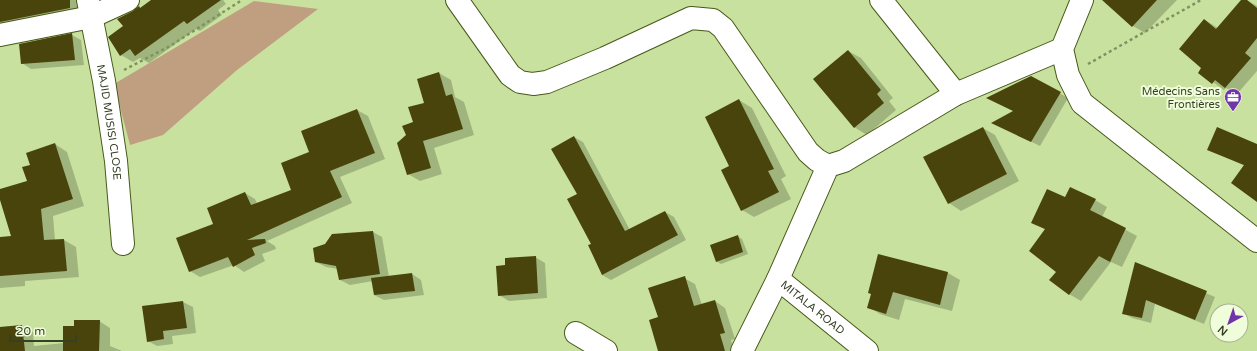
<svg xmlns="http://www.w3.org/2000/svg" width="1257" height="351" viewBox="0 0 1257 351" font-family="'Varela Round',sans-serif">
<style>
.green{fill:#c09f81}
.shadow{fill:#0003}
.building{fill:#49440b}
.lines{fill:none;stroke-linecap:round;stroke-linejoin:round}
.minor-casing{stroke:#465918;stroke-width:24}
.path{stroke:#819262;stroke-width:2.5;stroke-dasharray:3 3;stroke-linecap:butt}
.minor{stroke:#fff;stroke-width:22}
.labels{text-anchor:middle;stroke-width:4;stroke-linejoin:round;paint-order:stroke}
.poi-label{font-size:11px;fill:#374025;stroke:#f0fddb;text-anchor:end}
.street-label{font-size:11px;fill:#374025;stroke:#f0fddb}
</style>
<rect width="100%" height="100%" fill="#c9e19e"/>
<!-- green -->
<polygon class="green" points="254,1 318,9 237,70 163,135 130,145 114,84"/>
<!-- shadow -->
<g class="shadow">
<polygon points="0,0 80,0 81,14 0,31"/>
<polygon points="153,0 223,0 226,4 218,10 222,15 200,31 196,29 149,63 140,58 133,62 121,55 109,37 124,27 139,7 141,9"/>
<polygon points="1107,0 1177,0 1145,33 1133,26 1105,2"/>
<polygon points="1242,0 1247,0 1257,6 1257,71 1237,94 1226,88 1224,90 1199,72 1203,68 1205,20 1218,28"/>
<polygon points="72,35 81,40 84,65 31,69 22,63"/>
<polygon points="848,51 861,58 893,98 889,101 896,110 867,135 854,127"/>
<polygon points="439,73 451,80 455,97 464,102 474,135 434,148 442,174 420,181 408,174 407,136"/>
<polygon points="1031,77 1068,98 1040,146 1001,127 1014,112"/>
<polygon points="739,100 752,108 786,176 781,179 791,199 754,217 742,210 730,167"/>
<polygon points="357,110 368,116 385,159 340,177 352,203 267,241 275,246 276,249 262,254 265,261 244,272 234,265 200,277 190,271 215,225 245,193 255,199 257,203 293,190 311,153"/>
<polygon points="983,128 995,135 1019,181 961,211 949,203"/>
<polygon points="574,137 583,142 630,230 665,212 674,217 686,240 611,280 602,275 578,194"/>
<polygon points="55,144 67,152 84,206 53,216 55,240 64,240 76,247 79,277 25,281 25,286 0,288 0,238 13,237 0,197 0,190 28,182 31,166"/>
<polygon points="1257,145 1257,201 1245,166 1209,150"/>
<polygon points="1065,198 1095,200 1107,207 1102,217 1137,236 1122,267 1111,262 1081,301 1069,294 1057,272 1046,230 1032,222"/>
<polygon points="373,232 382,237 389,277 412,274 421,280 424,295 384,300 374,295 373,281 350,285 340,280 338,269 326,267 316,262"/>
<polygon points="737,236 742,239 748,254 721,264 716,261"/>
<polygon points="878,255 948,273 960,280 952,311 905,299 899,320 880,314 869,307"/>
<polygon points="535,257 545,263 547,298 509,301 499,295 506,266"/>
<polygon points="1136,263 1215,297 1204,324 1155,304 1151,323 1132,318 1123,313"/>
<polygon points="684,278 695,284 702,305 715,301 725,308 735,339 731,340 734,351 659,351 659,318"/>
<polygon points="183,302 193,307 196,333 172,336 173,344 157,346 148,341 143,307"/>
<polygon points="99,321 110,328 110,346 122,351 0,351 0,327 22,326 33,332 34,346 64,343 75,327"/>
</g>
<!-- building -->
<g class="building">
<polygon points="0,0 70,0 70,8 0,22"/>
<polygon points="151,0 221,0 187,24 184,21 135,56 130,49 120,56 108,37 123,26 117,19 133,11 139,6 140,8"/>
<polygon points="1102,0 1157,0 1132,27"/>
<polygon points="1241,0 1247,0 1257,8 1257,38 1245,53 1251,58 1225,88 1215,80 1212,84 1198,73 1201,68 1179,49 1204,19 1216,29"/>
<polygon points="72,33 75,60 21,64 19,44"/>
<polygon points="848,50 881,90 877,94 884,103 854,128 813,79"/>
<polygon points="439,72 446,96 452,94 463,129 423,141 431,168 407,175 397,143 406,135 402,126 413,122 408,107 424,103 417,79"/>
<polygon points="1031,76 1061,92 1031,142 991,123 1013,111 986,98"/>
<polygon points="739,99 774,169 768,171 779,192 741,211 721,170 729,166 705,117"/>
<polygon points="357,109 375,153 330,171 342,197 247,240 265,239 266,243 252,248 255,255 233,267 228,257 189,272 176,238 213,224 207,208 245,192 251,205 291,190 281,163 309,152 301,131"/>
<polygon points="983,127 1007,174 948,204 923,157"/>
<polygon points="1217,127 1257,144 1257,202 1231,183 1244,165 1207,150"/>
<polygon points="574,136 625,231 665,211 678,235 602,275 588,245 591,244 567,199 577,194 551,149"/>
<polygon points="55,143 73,199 41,209 44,240 64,239 67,271 0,276 0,237 11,236 0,200 0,189 27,181 22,167 30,165 26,153"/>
<polygon points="1070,187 1096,199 1090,210 1126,228 1110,262 1099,256 1069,295 1049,280 1056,272 1029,251 1045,229 1031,223 1047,189 1065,197"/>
<polygon points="373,231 380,274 339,280 336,266 315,262 313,248 325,244 332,234"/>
<polygon points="738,235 743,252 716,262 710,245"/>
<polygon points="878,254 948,272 940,305 893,292 886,314 867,308 871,294 868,293"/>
<polygon points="536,256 538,293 498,296 496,266 505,265 505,258"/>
<polygon points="1135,262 1207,291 1195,320 1146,300 1142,318 1122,314"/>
<polygon points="412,273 415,291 374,295 371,278"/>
<polygon points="685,276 694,306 715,300 725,333 720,334 725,351 658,351 649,320 658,317 648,288"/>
<polygon points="183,301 187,328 163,331 164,339 147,342 142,306"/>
<polygon points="74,320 100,320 99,351 63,351 63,326 74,326"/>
<polygon points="22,325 25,351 0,351 0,327"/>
</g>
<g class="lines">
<defs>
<g id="minor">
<path id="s1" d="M 88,0 L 104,81 L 116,161 L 123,244"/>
<polyline points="457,0 510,75 520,82 533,84 547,82 605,58 691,18 713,20 723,28 808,152 817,160 828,166"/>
<polyline points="881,0 956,94"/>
<polyline points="1082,0 1062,49 1068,75 1082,103 1257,241"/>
<polyline points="0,35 91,17 128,0"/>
<path id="s2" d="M 778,279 L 867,351"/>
<polyline points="576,333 606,351"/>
<polyline points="742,351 778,279 828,166 844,161 956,94 1062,49"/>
</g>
</defs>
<!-- minor casing -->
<use href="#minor" class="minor-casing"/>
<!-- path -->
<g class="path">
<polyline points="1088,64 1201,0"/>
<polyline points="124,70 170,46 242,0"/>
</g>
<!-- minor -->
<use href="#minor" class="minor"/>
</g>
<!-- icons -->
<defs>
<symbol id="office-pin" viewBox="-11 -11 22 30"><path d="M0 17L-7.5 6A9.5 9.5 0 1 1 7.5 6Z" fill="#7134aa" stroke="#f0fddb"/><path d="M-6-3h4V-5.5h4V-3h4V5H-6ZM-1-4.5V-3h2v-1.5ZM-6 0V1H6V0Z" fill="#fff"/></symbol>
</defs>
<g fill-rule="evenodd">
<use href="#office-pin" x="1223" y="87" width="20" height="27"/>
</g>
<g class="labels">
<!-- poi labels -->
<g class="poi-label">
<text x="1220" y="95">Médecins Sans<tspan x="1220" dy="13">Frontières</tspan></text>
</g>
<!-- street labels -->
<g class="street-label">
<text dy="4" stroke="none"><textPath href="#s1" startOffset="124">MAJID MUSISI CLOSE</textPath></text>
<text dy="4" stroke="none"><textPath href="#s2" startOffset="45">MITALA ROAD</textPath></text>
</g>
</g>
<!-- north arrow -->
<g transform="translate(1229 323) rotate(220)"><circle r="19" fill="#f0fddb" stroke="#a6b192"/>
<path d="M0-3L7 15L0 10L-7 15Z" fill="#7134aa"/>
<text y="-6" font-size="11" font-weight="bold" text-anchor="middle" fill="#374025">N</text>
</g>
<!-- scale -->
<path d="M10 335v6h66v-6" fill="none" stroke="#374025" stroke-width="2"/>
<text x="16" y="335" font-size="12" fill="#374025" stroke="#f0fddb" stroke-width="3" paint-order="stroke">20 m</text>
</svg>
